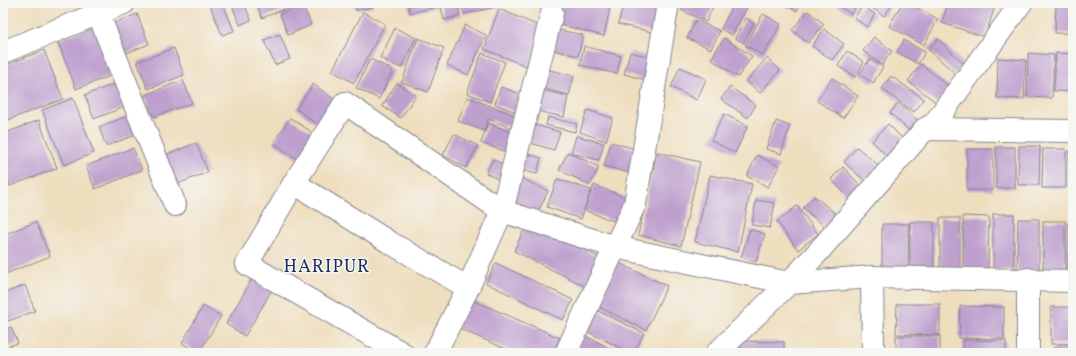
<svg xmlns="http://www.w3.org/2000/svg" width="1076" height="356" viewBox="0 0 1076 356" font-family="Vollkorn,serif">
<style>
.building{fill:#be9fce}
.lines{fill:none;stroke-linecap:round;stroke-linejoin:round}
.minor-casing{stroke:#85868e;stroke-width:24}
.minor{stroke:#fff;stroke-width:22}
.labels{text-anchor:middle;stroke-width:3;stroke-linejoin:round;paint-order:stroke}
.quarter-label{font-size:18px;letter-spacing:1px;fill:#1b2f5e;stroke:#f6f6f2}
</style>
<rect width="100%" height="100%" fill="#f6f6f2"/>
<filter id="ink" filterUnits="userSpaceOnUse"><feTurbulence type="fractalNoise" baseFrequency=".025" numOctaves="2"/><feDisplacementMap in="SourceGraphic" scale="8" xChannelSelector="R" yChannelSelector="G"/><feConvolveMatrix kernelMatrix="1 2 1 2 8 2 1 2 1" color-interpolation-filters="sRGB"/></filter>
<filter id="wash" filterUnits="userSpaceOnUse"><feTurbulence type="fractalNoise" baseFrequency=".012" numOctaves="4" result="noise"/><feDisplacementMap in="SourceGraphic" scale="16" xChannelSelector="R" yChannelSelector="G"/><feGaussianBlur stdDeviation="0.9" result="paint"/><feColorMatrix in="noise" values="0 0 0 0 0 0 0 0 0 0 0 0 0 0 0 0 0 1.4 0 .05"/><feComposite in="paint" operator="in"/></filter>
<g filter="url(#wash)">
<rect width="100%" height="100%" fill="#efdebe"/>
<g id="blocks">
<!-- building -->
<g class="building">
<polygon points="209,3 223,3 234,31 222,35"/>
<polygon points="231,3 244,3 251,20 240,25"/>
<polygon points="256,3 291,3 292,6 262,18"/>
<polygon points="354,3 372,3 373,7 356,10"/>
<polygon points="408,3 436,3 437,7 410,13"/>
<polygon points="440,3 458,3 460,16 444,20"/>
<polygon points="461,3 505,3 506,5 464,14"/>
<polygon points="558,3 591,3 610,8 604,36 553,23"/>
<polygon points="624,3 664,3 656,33 618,24"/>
<polygon points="685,3 715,3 706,22 681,10"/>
<polygon points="734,3 743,3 748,6 732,35 721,29"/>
<polygon points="780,3 800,3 797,11"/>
<polygon points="834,3 858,3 851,14"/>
<polygon points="865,3 894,3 884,16"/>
<polygon points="902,3 908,3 938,19 924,45 889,26"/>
<polygon points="948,3 996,3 985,37 942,23"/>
<polygon points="1056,3 1072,3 1071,33 1055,33"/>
<polygon points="303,5 311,25 288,35 280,14"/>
<polygon points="863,6 875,14 867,27 854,18"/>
<polygon points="499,9 539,26 531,68 484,49"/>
<polygon points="808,11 824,24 808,43 792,30"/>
<polygon points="363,12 385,24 354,83 332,71"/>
<polygon points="137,14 149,44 124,54 112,24"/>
<polygon points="763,14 781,24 763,55 745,45"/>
<polygon points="746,18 754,23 744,43 735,38"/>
<polygon points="696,20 720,31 711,49 687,38"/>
<polygon points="99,24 118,73 76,89 57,40"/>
<polygon points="465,25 486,35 468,75 447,65"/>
<polygon points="395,28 416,38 401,68 380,58"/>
<polygon points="554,29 583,35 578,56 549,49"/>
<polygon points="824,29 844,44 832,60 812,46"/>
<polygon points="280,34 290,59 275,65 264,40"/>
<polygon points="874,37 892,51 882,65 863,51"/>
<polygon points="418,38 444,48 428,92 402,82"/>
<polygon points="724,38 752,56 738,77 711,59"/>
<polygon points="938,39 965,65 956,74 928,49"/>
<polygon points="904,40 925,52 918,64 897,52"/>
<polygon points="584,46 621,56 617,74 580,65"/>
<polygon points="174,48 184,75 148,89 137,62"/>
<polygon points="44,50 63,99 5,121 3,117 3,66"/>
<polygon points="847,51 864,62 855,77 838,66"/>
<polygon points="630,52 655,58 650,81 624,74"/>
<polygon points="482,53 505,62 490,102 467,93"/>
<polygon points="1028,53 1054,55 1052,98 1027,97"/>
<polygon points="1056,53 1073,54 1073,92 1054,91"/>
<polygon points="767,58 780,70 760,93 746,81"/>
<polygon points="998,58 1026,60 1024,99 997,98"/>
<polygon points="370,59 393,70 379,99 356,88"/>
<polygon points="870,59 883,67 873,83 859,74"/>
<polygon points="921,64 950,87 937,103 908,81"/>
<polygon points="680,67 706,79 697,100 671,87"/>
<polygon points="542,68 574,76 569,95 538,87"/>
<polygon points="891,76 924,99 914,112 882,89"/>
<polygon points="832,78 858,96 843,118 817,101"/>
<polygon points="183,80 192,103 154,117 145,95"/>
<polygon points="117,83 127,106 94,119 85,95"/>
<polygon points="397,83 416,95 401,118 382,106"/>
<polygon points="313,84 338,102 321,127 296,109"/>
<polygon points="501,87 523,95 516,112 495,104"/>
<polygon points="730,87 756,105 748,118 721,99"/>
<polygon points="537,89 568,96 564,117 532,110"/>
<polygon points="467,97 517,116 512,128 488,119 484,131 458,121"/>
<polygon points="73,98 94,153 64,165 42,110"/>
<polygon points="898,103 922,124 913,134 890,113"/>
<polygon points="587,110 613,118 606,141 580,132"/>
<polygon points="724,114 748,126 735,153 711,140"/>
<polygon points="130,115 138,134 106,146 99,127"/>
<polygon points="548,117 577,124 575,132 546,125"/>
<polygon points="290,118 316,135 299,160 273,143"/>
<polygon points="39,120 57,168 10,186 3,168 3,134"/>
<polygon points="776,121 790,126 781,154 766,149"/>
<polygon points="488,123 516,134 509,153 481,143"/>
<polygon points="532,124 560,132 554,150 527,142"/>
<polygon points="888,124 907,143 891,160 872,141"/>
<polygon points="454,134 478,146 466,168 443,155"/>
<polygon points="576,136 604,143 599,160 571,153"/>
<polygon points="611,142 639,150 633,174 604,166"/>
<polygon points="196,143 208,172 175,185 163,156"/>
<polygon points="1019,146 1040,146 1039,185 1018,185"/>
<polygon points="857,147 879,166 866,182 844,162"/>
<rect x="996" y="147" width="19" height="41"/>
<polygon points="133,148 142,170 95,189 86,166"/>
<rect x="967" y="149" width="26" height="41"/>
<polygon points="1043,149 1066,149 1066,188 1042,188"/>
<polygon points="1069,151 1073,151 1073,189 1069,188"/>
<polygon points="521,152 541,158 537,174 517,169"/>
<polygon points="568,152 599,167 590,185 559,170"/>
<polygon points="657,152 700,162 681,246 638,235"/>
<polygon points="757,155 779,166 768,187 747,176"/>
<polygon points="493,159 508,167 501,181 486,173"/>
<polygon points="843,167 861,186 849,198 831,179"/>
<polygon points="710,175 752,184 738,252 695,242"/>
<polygon points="521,178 548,191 537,214 510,201"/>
<polygon points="557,179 591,190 581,219 547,207"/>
<polygon points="594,185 628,198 619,223 584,210"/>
<polygon points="814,196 836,214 825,227 803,208"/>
<polygon points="756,200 775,203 770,228 752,225"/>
<polygon points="797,206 818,234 798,250 777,222"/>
<rect x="993" y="214" width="21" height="56"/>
<polygon points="963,216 989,217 988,270 963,270"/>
<rect x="940" y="218" width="20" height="51"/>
<polygon points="1018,219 1039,219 1039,271 1017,270"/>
<rect x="1043" y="221" width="22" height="50"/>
<polygon points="36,222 50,256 3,275 3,235"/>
<rect x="910" y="222" width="24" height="48"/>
<polygon points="527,223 603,259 589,288 514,251"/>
<rect x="1067" y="223" width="6" height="48"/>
<polygon points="882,224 909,224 908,269 882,269"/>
<polygon points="750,229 765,234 756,262 741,257"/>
<polygon points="617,262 667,286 646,330 597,306"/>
<polygon points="496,263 573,300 563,320 486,283"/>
<polygon points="253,277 273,288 245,336 226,324"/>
<polygon points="25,285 35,311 3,323 3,294"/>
<polygon points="470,299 560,338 553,353 515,353 458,328"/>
<polygon points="897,304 940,304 940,335 896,334"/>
<polygon points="203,306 221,316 199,353 198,353 182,343"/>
<polygon points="960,306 1004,307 1004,339 959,338"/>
<rect x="1051" y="307" width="22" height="37"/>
<polygon points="592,308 644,333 634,353 631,353 582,329"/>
<polygon points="11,327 18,343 3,348 3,330"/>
<polygon points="583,335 620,353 575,353"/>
<rect x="896" y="336" width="44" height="17"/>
<polygon points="963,340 1006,341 1006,353 963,353"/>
<polygon points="741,341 784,342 784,353 741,353"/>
<polygon points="1054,347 1073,348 1073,353 1053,353"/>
</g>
</g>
</g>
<g filter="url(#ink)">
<use href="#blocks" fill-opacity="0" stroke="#85868e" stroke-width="1"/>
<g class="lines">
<defs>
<g id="minor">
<polyline points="98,13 175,205"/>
<polyline points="3,52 124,3"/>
<polyline points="925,129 1073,131"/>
<polyline points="294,183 389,242 468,288"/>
<polyline points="872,277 873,353"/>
<polyline points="1028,279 1028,353"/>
<polyline points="402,353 247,264 294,183 345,103 502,211 615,247 789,283 872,277 1073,281"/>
<polyline points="435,353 468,288 502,211 552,13"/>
<polyline points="566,353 635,204 668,3"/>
<polyline points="717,353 789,283 818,252 925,129 934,124 1021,3"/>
</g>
</defs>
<!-- minor casing -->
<use href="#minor" class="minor-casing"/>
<!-- minor -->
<use href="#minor" class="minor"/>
</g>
</g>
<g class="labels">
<!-- quarter labels -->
<g class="quarter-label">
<text x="327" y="272">HARIPUR</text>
</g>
</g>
<!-- margin -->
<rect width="1076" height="356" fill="none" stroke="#f6f6f2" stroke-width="16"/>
</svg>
